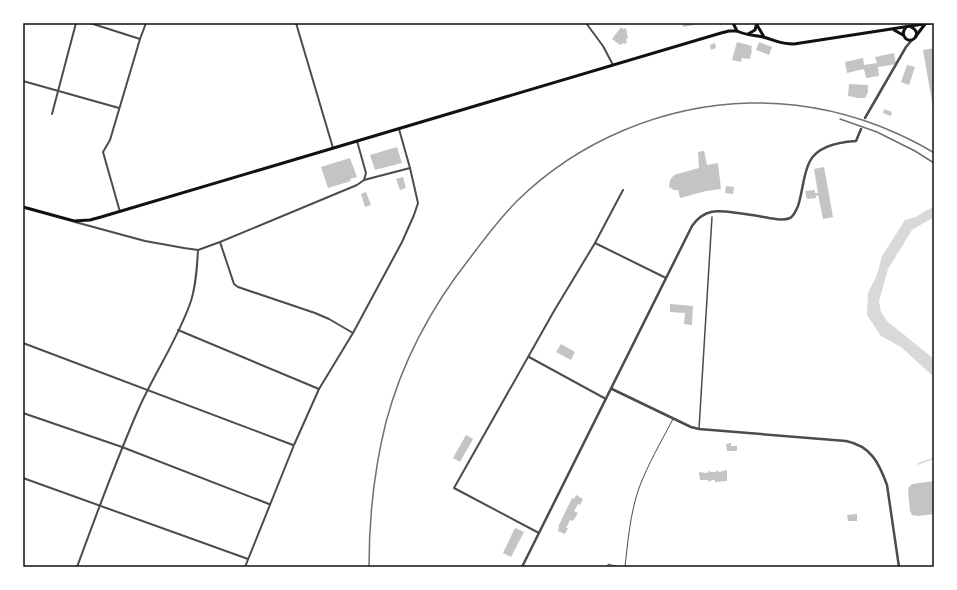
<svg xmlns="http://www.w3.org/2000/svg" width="957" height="590" viewBox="0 0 957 590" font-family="'Fira Sans Condensed',sans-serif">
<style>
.water{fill:#d9d9d9}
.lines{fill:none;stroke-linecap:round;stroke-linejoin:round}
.stream{stroke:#d9d9d9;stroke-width:1.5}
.building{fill:#c4c4c4}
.service{stroke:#4c4c4c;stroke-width:1}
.pedestrian{stroke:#4c4c4c;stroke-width:1.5}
.minor{stroke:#4c4c4c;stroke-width:2}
.tertiary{stroke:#4c4c4c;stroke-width:2.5}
.secondary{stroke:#111;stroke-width:3}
.rail{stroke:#707070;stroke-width:1.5}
.neatline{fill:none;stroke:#111;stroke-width:1.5}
</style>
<rect width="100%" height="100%" fill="#fff"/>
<!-- water -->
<polygon class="water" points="934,207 934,217 912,230 888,269 879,301 881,312 887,321 934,359 934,377 901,347 881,336 867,315 868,293 877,275 882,256 905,220 916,217 923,212"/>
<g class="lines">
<!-- stream -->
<polyline class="stream" points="918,464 934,458"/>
</g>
<!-- building -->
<g class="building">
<polygon points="682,23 699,23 699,24 683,27"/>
<polygon points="621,27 623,29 626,28 628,38 626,39 627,43 624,44 623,43 620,45 612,39"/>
<polygon points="737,42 752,46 751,50 752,50 750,59 742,58 741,62 732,60"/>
<polygon points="759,42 772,47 769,55 756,50"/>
<polygon points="715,43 716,48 711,50 710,45"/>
<polygon points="934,48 934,107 933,107 923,50"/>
<polygon points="894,53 896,64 878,67 879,76 866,78 864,69 847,73 845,62 863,58 864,65 877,63 875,57"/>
<polygon points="907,65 915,67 909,85 901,82"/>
<polygon points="849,84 868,85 868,92 865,98 857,98 854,97 848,96"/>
<polygon points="884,109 892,112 891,116 883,113"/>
<polygon points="397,147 402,163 375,170 370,155"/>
<polygon points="704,151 707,165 718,163 721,189 706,191 680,198 678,190 674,190 669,187 670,180 674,175 699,168 698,152"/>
<polygon points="350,158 357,177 350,179 351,181 328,188 321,167"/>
<polygon points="824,167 833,217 823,219 818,195 816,196 816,198 807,199 805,191 815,190 815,193 818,193 814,169"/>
<polygon points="403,177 406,188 400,190 396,179"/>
<polygon points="726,186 734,187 733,194 725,193"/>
<polygon points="366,192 371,205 365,207 361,194"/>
<polygon points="670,304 693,306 692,325 684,324 685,313 670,312"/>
<polygon points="561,344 575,352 571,360 556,352"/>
<polygon points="466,435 473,439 460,462 453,458"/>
<polygon points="731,443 731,446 737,446 737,451 727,451 726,444"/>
<polygon points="717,470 719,472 727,470 727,481 715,482 715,480 712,480 709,482 708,480 700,480 699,472 707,473 709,471 711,472 716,472"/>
<polygon points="934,481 934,514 918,516 912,515 910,511 908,490 909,487 912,484"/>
<polygon points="576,495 583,499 580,505 578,504 574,511 578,513 573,521 570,520 566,528 568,528 565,534 558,531 559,527 558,527 572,498 574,499"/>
<polygon points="857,514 857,521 848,521 847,515"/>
<polygon points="515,528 524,532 511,557 503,553"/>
</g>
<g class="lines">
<!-- service -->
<g class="service">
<polyline points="608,567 608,564 619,567"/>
<path d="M 625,567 C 628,541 630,514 639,488 C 648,464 661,442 673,419"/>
</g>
<!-- pedestrian -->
<polyline class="pedestrian" points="699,429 712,217"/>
<!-- minor -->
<g class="minor">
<polyline points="90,23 140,39"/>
<polyline points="296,23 333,148"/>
<polyline points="586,23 603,46 613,65"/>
<polyline points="23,81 119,108"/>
<polyline points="52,114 76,23"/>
<polyline points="364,180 410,168"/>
<polyline points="120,212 103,152 110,140 140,39 146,23"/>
<polyline points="75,222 145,241 184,248 198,250 220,242 357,185 364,180 366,173 357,141"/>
<polyline points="220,242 234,284 238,287 315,313 329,319 353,333"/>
<polyline points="595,243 666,278"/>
<polyline points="178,330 319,389"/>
<polyline points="23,343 293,445"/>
<polyline points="529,357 606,399"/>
<polyline points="23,413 122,447 269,504"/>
<polyline points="23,478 248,559"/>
<polyline points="539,533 454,488 554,311 595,243 623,190"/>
<path d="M 77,567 C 97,513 116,460 139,408 C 155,372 178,339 191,301 C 196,285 197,268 198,250"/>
<polyline points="245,567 294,445 319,389 353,333 402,242 414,215 418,203 410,168 399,129"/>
</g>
<!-- tertiary -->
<g class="tertiary">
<polyline points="865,118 906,47 912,40"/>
<path d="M 612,389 L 691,427 L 699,429 L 846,441 C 871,446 879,463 887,485 L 899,567"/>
<path d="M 522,567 L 692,226 C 697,219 702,214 711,212 C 721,209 757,216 769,218 C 776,219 783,221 790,218 C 794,216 796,210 798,206 C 803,191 803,174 810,161 C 818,146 840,142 856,141 L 861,129"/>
</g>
<!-- secondary -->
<g class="secondary">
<path d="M 733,23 L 737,31 C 745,35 754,35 763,37 C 775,40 780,44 794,44 L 930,23"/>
<polyline points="757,25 764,37"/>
<path d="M 906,27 C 904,30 902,33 904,36 C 909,47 925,34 911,27"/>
<polyline points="894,30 903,35"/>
<polyline points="748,34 755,30 757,23"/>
<polyline points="916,36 925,24"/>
<polyline points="23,207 74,221 90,220 101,217 721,33 729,31 737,31"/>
</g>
<!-- rail -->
<g class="rail">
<polyline points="840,119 877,132 915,151 934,163"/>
<path d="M 369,567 C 369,518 374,470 386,422 C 402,362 432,306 470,258 C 485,238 499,219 517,201 C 578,141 663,105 750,103 C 801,102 849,112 896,133 C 909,139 922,145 934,153"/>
</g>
</g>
<!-- border -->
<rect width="957" height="590" fill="none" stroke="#ffffff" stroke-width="48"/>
<rect x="24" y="24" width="909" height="542" class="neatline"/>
</svg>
